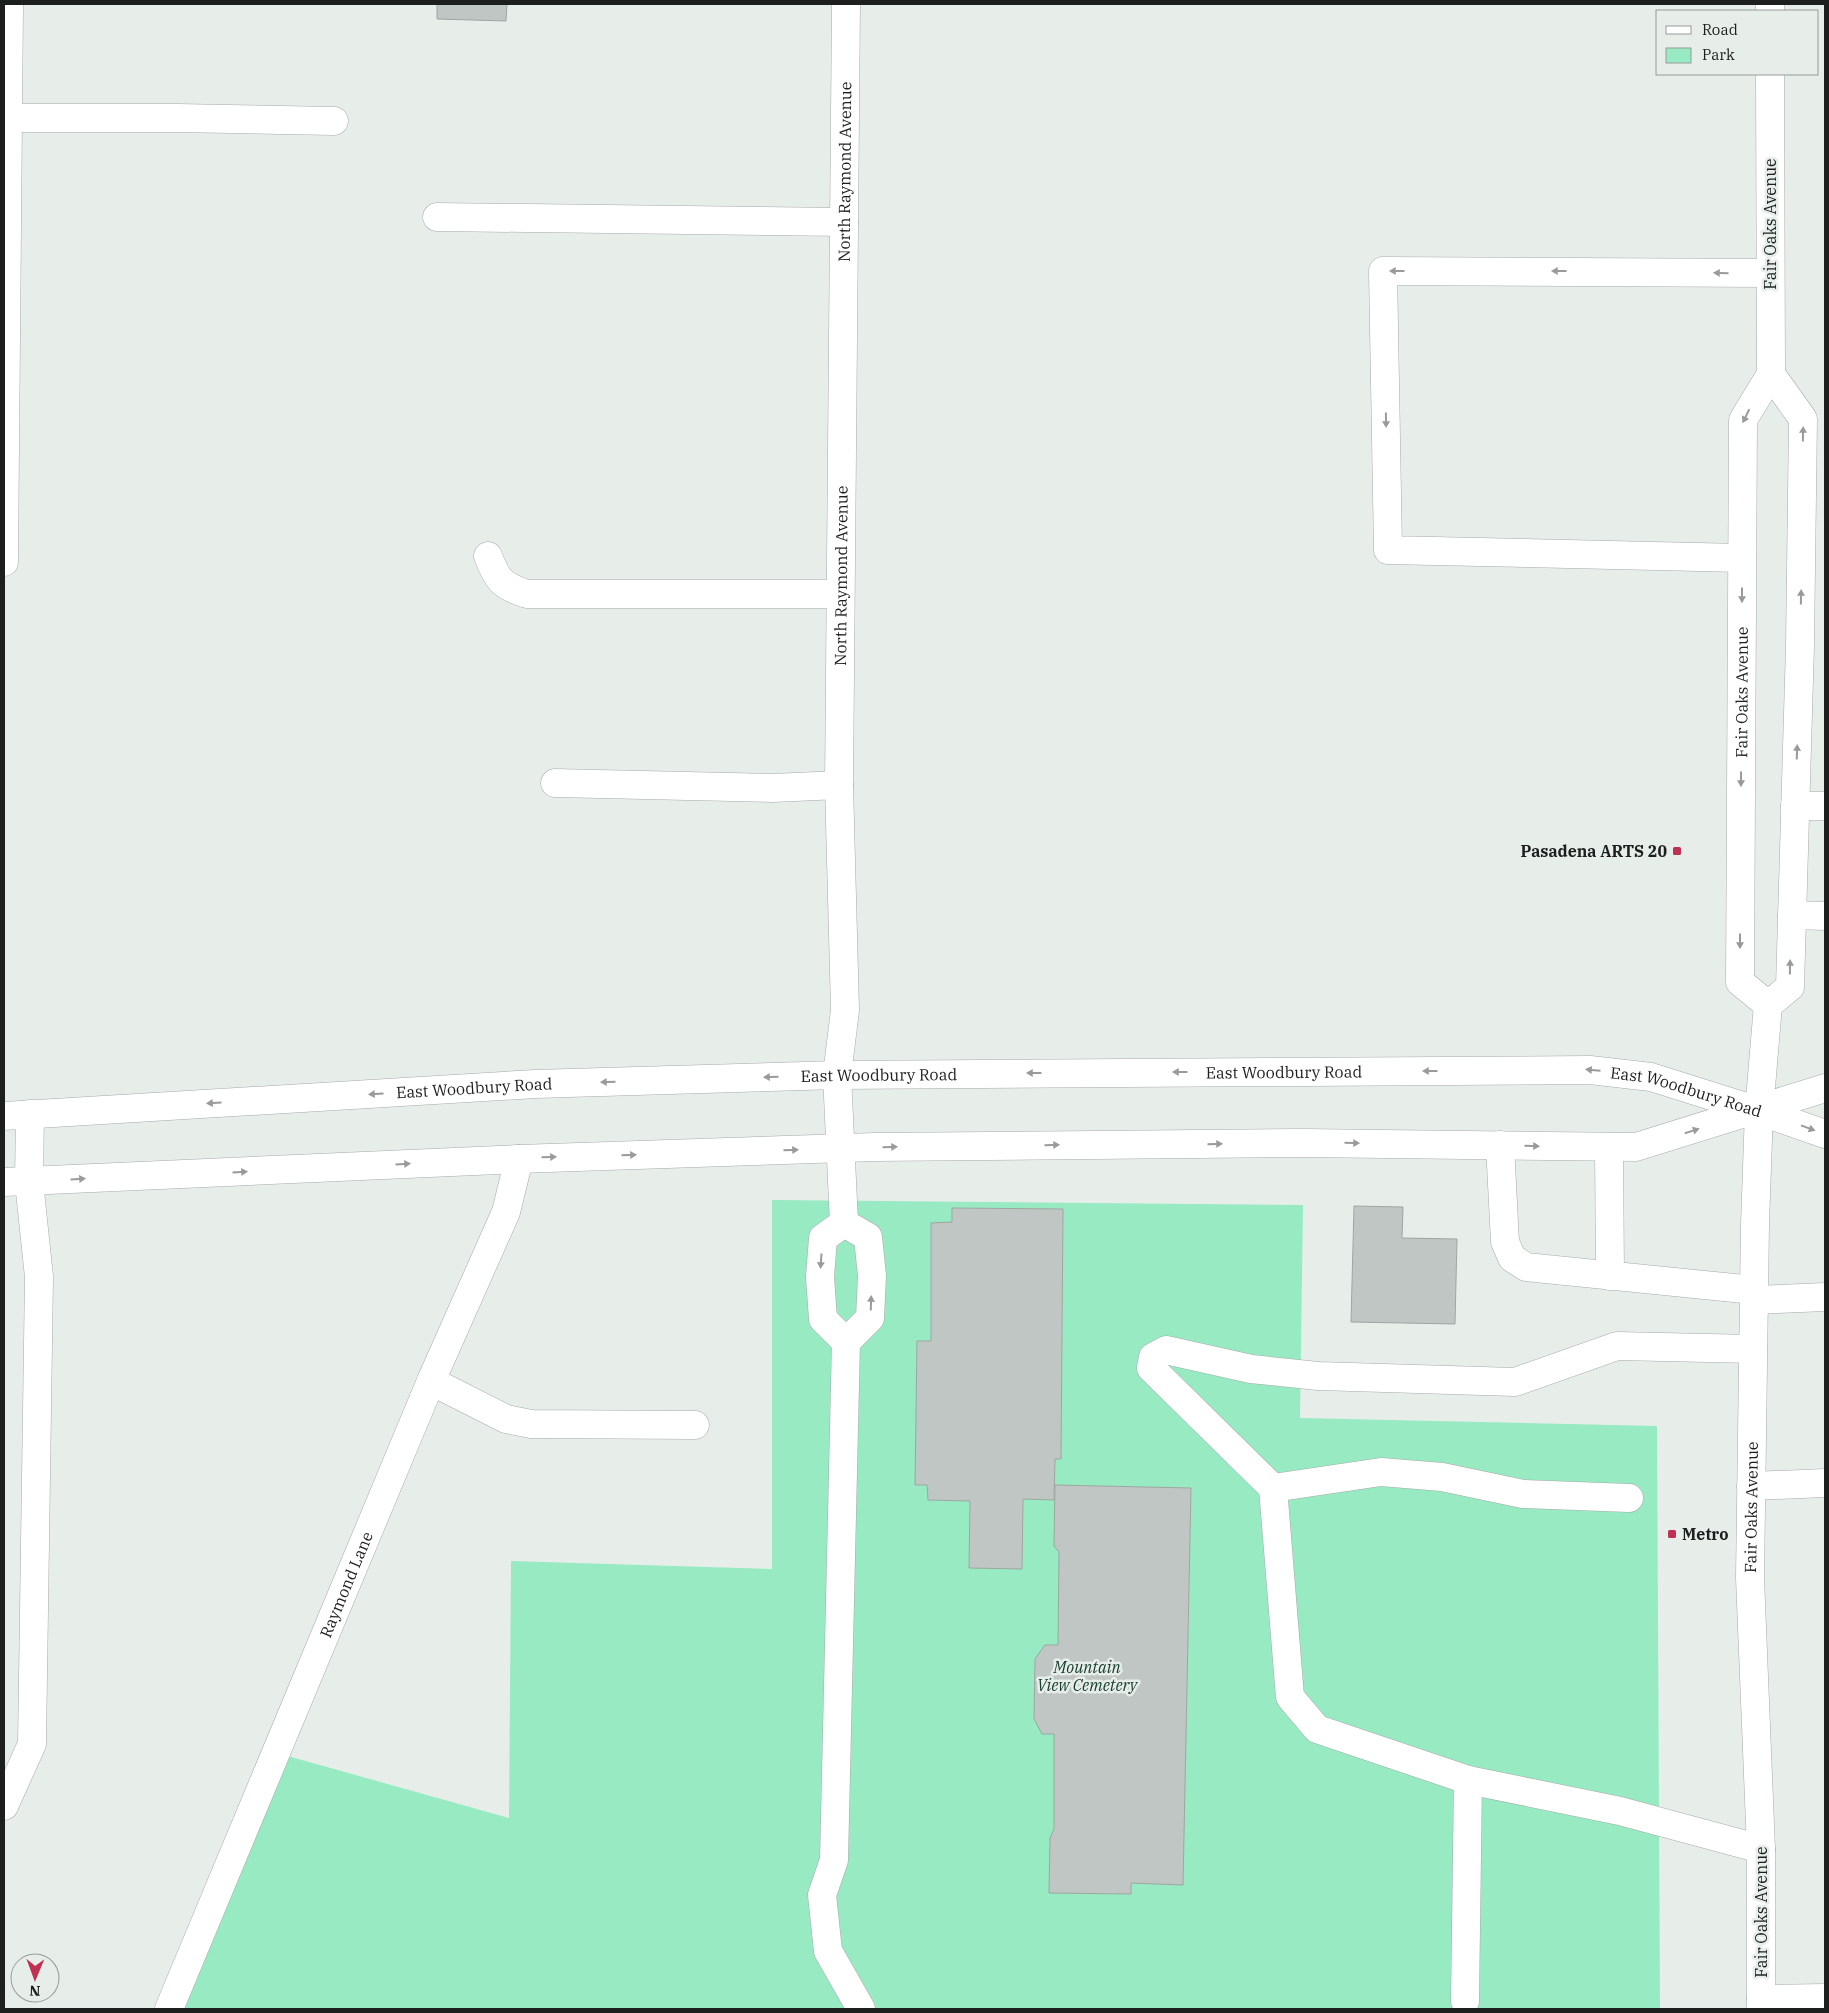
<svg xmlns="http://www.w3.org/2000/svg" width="1829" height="2013" viewBox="0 0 1829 2013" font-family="'IBM Plex Serif',serif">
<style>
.green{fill:#97eac2}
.building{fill:#c0c6c3;stroke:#9fa6a2}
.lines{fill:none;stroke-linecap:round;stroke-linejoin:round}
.minor-casing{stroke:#a5aba8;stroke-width:29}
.major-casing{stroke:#a5aba8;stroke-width:29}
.minor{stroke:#fff;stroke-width:28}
.major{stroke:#fff;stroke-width:28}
.oneway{fill:#999a99}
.poi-dot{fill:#c03052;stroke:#e7eeea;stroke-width:2}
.labels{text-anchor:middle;stroke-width:5;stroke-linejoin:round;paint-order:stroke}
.street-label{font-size:16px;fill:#1c1f1d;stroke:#e7eeea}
.poi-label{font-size:16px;font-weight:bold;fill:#1c1f1d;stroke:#e7eeea;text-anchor:end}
.park-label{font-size:16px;font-style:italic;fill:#19402f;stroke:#e7eeea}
</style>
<rect width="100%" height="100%" fill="#e7eeea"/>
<!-- green -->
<polygon class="green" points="772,1200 1303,1205 1300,1418 1657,1426 1660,2009 184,2009 284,1755 509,1818 511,1561 772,1569"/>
<!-- building -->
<g class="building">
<polygon points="437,4 507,4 506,21 437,19"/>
<polygon points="1354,1206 1403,1207 1402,1238 1457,1239 1455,1324 1351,1322"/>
<polygon points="952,1208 1063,1209 1061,1459 1055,1459 1054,1500 1023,1499 1022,1569 969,1568 970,1501 928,1500 927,1485 915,1485 917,1341 931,1341 931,1223 952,1222"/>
<polygon points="1055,1485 1191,1488 1183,1885 1131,1883 1131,1894 1049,1893 1050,1838 1054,1829 1054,1734 1042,1734 1034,1719 1035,1659 1045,1645 1058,1645 1059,1552 1054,1546"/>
</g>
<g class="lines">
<defs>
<g id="minor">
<polyline points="9,118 178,118 334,121"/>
<polyline points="437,217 844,222"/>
<path d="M 488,556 C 497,580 502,586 527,594 L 840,594"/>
<polyline points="1742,558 1388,550 1383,271 1770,273"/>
<polyline points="4,562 9,4"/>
<polyline points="555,783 773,788 839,785"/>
<polyline points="1795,806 1825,806"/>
<polyline points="1792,915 1825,916"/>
<polyline points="1500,1145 1505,1242 1512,1258 1526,1267 1754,1290"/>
<polyline points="1609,1147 1610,1276"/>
<path id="s1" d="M 844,1223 L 837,1075 L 845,1010 L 839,785 L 846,4"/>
<polyline points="844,1223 868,1237 872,1276 870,1318 846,1342 834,1860 822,1895 828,1951 861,2009"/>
<polyline points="844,1223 823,1238 820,1277 823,1319 846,1342"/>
<polyline points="1754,1300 1825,1297"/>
<polyline points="1753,1349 1617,1346 1515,1382 1318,1376 1251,1369 1166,1350 1153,1357 1151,1368 1273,1488 1290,1697 1317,1729 1468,1780 1620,1811 1761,1849"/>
<polyline points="431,1381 506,1419 531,1424 695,1425"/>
<polyline points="1751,1486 1825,1483"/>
<polyline points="1273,1488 1381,1472 1442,1477 1523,1494 1629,1498"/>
<polyline points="4,1806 32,1744 39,1277 29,1182 30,1114"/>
<polyline points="1761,1999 1825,1998"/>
<polyline points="1465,2001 1468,1780"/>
<path id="s2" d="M 169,2009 L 431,1381 L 506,1212 L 519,1159"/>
</g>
<g id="major">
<polyline points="1770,4 1770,11"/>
<path id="s3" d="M 1768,1005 L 1740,982 L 1743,420 L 1771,374 L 1770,74"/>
<path id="s4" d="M 4,1116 L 535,1084 L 837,1075 L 1590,1070 L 1651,1077 L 1759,1111 L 1825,1134"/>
<polyline points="4,1182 519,1159 875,1147 1304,1143 1636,1147 1825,1088"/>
<path id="s5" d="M 1761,2009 L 1761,1849 L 1750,1578 L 1755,1224 L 1759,1111 L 1768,1005 L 1790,987 L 1800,645 L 1803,419 L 1771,374"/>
</g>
</defs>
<!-- minor casing -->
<use href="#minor" class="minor-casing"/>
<!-- major casing -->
<use href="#major" class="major-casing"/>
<!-- minor -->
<use href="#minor" class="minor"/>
<!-- major -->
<use href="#major" class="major"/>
</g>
<!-- one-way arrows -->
<defs><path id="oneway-solid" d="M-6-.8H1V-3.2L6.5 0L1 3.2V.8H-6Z" transform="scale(1.25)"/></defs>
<g class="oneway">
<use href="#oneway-solid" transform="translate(1397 271) rotate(-180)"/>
<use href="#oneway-solid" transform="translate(1559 271) rotate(-180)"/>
<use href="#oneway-solid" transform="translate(1721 273) rotate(-179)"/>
<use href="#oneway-solid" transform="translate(1746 416) rotate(116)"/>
<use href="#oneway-solid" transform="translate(1386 420) rotate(89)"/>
<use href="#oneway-solid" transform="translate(1803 434) rotate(-89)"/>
<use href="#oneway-solid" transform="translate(1742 595) rotate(90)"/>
<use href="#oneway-solid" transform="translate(1801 597) rotate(-89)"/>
<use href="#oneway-solid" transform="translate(1797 752) rotate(-88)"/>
<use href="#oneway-solid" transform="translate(1741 779) rotate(90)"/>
<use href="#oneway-solid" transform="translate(1740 941) rotate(90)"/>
<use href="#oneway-solid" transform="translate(1790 967) rotate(-89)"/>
<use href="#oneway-solid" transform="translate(1593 1070) rotate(-175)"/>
<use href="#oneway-solid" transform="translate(1430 1071) rotate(180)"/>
<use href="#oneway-solid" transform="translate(1180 1072) rotate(180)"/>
<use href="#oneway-solid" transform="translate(1034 1073) rotate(180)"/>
<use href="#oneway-solid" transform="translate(771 1077) rotate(178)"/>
<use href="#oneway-solid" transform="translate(608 1082) rotate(178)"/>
<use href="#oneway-solid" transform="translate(376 1094) rotate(177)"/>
<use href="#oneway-solid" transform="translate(214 1103) rotate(177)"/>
<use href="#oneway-solid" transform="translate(1808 1128) rotate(20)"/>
<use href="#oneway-solid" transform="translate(1692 1131) rotate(-17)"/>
<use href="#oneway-solid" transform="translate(1352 1143) rotate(1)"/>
<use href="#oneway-solid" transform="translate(1215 1144) rotate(-1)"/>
<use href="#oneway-solid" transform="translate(1052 1145) rotate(-1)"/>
<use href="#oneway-solid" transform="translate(1532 1146) rotate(1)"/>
<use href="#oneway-solid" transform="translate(890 1147) rotate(-1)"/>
<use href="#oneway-solid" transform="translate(791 1150) rotate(-2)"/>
<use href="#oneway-solid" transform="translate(629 1155) rotate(-2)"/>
<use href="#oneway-solid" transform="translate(549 1157) rotate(-2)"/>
<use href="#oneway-solid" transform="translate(403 1164) rotate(-3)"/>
<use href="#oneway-solid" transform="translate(240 1172) rotate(-3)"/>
<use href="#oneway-solid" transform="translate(78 1179) rotate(-3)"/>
<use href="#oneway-solid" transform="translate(821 1261) rotate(94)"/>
<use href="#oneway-solid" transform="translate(871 1303) rotate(-88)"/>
</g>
<!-- markers -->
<g class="poi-dot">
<rect x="1672" y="846" width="10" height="10" rx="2.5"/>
<rect x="1667" y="1529" width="10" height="10" rx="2.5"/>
</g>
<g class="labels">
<!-- street labels -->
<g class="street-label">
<text dy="6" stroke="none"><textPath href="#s1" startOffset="1052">North Raymond Avenue</textPath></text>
<text transform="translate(1770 224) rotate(-90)" y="6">Fair Oaks Avenue</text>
<text dy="6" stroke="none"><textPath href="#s1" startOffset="648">North Raymond Avenue</textPath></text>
<text dy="6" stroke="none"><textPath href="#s3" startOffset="326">Fair Oaks Avenue</textPath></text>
<text dy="6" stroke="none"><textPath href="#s4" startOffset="1281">East Woodbury Road</textPath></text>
<text dy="6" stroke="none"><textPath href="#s4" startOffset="876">East Woodbury Road</textPath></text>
<text dy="6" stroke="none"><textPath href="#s4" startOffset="471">East Woodbury Road</textPath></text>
<text dy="6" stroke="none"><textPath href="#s4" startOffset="1686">East Woodbury Road</textPath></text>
<text dy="6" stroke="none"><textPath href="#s5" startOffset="502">Fair Oaks Avenue</textPath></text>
<text dy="6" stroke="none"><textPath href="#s2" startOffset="460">Raymond Lane</textPath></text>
<text transform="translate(1761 1912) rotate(-90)" y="6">Fair Oaks Avenue</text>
</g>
<!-- poi labels -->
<g class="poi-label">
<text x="1667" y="857">Pasadena ARTS 20</text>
<text x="1682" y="1540" text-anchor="start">Metro</text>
</g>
<!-- park labels -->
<g class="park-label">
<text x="1087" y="1673">Mountain<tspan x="1087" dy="18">View Cemetery</tspan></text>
</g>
</g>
<!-- border -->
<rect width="1829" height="2013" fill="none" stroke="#1c1f1d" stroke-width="10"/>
<!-- legend -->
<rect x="1656" y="10" width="162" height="65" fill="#e7eeea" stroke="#969b98"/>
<rect x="1666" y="26" width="25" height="8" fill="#ffffff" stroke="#969b98"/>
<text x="1702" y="35" font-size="15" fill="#1c1f1d">Road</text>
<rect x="1666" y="48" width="25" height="15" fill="#97eac2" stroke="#969b98"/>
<text x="1702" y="60" font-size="15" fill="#1c1f1d">Park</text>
<!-- north arrow -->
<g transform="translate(35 1978) rotate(181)"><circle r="24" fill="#e7eeea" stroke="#969b98"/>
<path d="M0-4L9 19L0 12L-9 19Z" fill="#c03052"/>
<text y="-8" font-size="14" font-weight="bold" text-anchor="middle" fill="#1c1f1d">N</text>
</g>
</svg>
